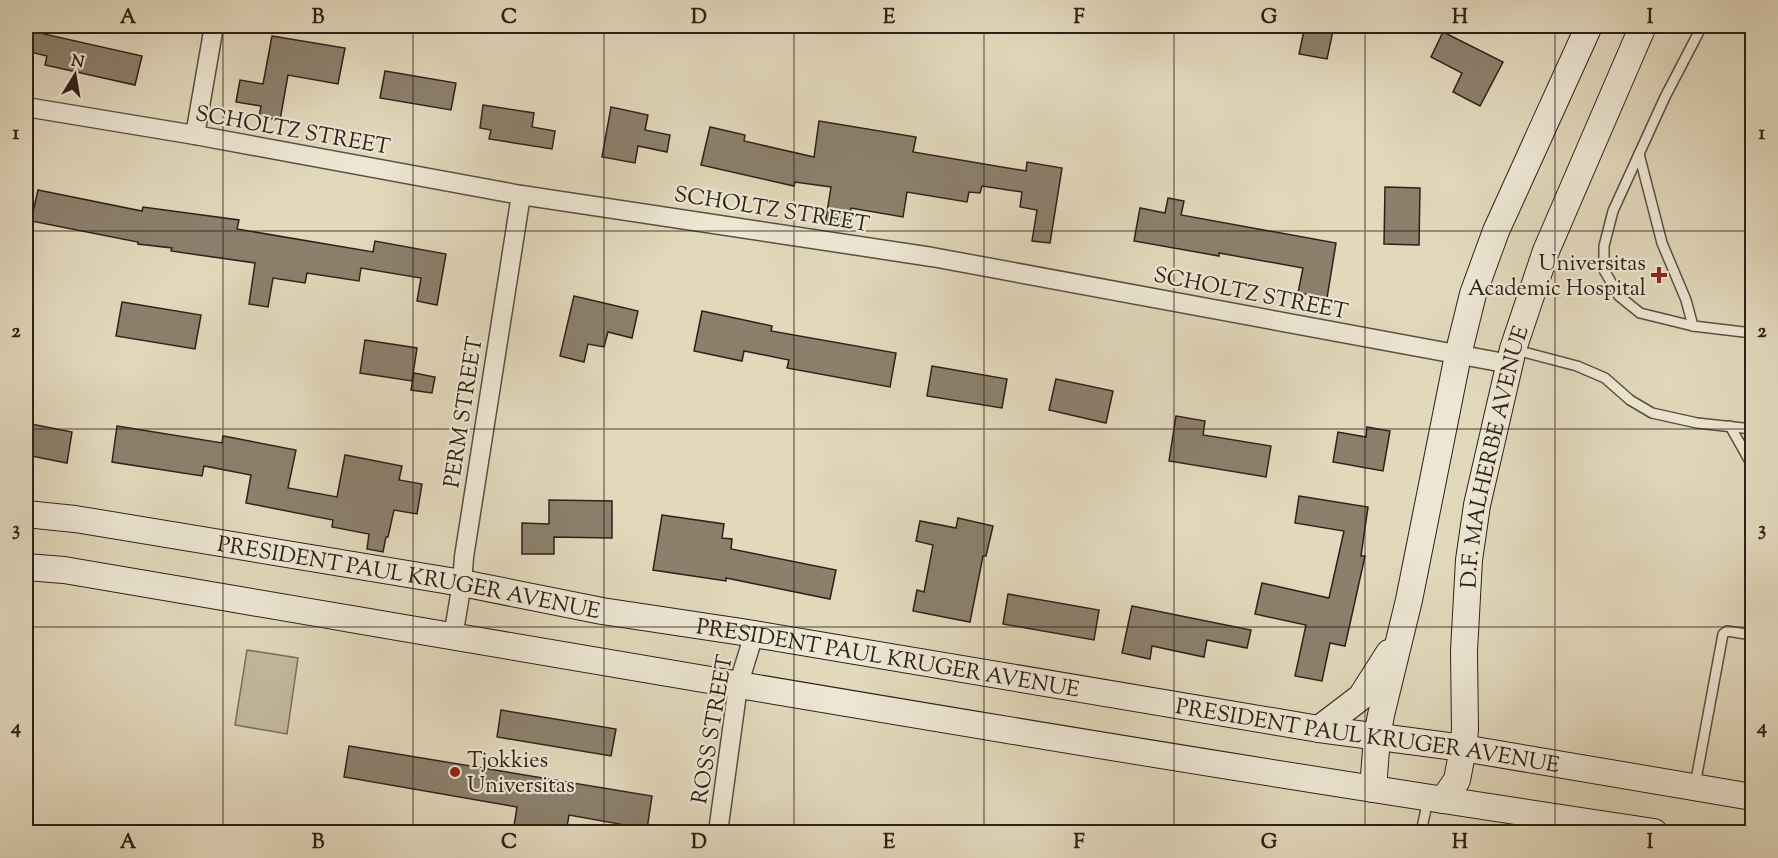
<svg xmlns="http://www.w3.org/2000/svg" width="1778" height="858" viewBox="0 0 1778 858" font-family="'Sorts Mill Goudy',serif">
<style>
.grass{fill:#c4b9a0;stroke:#7a6c5c;stroke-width:1.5}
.building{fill:#8c806d;stroke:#2f2018;stroke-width:1.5}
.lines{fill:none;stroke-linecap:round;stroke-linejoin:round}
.lane-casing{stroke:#5c4e41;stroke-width:12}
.street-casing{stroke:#5c4e41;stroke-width:21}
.secondary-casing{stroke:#2f2018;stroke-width:28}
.lane{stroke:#ece6d3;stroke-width:9}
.street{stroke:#ece6d3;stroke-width:18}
.secondary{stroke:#ece6d3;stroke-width:26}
.grid{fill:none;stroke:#2f2018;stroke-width:1.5;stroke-opacity:0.55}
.poi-dot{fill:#8f2418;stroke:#ece6d3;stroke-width:2}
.labels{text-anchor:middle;stroke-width:4.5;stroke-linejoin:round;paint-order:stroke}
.street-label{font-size:22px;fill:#2f2018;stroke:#ece6d3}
.poi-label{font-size:22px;fill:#2f2018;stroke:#ece6d3;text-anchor:end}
.neatline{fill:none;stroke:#2f2018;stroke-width:2}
.grid-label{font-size:20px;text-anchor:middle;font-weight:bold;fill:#2f2018}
</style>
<rect width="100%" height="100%" fill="#e2d8bc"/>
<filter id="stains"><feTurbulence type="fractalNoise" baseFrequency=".00333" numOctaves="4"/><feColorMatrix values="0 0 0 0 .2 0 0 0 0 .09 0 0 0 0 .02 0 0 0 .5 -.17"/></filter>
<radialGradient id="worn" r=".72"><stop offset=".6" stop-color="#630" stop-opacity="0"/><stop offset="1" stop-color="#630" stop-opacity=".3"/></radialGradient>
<!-- grass -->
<polygon class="grass" points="247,650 298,658 287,734 235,725"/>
<!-- building -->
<g class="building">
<polygon points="26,26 46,26 44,34 142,56 135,85 45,65 47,56 26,51"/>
<polygon points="1305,26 1334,26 1327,59 1299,54"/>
<polygon points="1443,32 1503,62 1480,106 1453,92 1462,73 1431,57"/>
<polygon points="272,36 345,48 338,84 288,75 280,120 259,117 261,106 236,102 240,80 263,84"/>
<polygon points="385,71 456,83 451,110 380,98"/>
<polygon points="483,105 534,113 532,127 555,131 552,149 489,139 491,130 480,128"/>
<polygon points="611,107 648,115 645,130 670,135 667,152 638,146 635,163 602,157"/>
<polygon points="819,121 916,137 913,152 1026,171 1027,162 1062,168 1050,243 1032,241 1037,210 1020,207 1022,192 982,186 980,193 969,192 967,202 907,192 903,217 851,208 847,229 825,225 831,187 795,182 794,186 701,165 710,127 745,135 744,141 814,157"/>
<polygon points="1385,187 1420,188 1419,245 1384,244"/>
<polygon points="38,190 142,211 143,207 239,220 237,229 373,252 375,241 446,254 437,305 417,301 421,278 361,268 359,281 307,273 305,283 273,278 268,307 249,304 255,263 171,251 172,248 138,244 138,242 31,221"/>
<polygon points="1168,198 1184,201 1181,215 1336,243 1327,298 1298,293 1303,268 1219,253 1219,256 1134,241 1140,208 1165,213"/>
<polygon points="574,296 638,311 632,338 608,332 604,347 588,344 584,362 560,356"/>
<polygon points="122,302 201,315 195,349 116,336"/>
<polygon points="702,311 772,326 771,331 896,353 890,387 787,368 789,360 744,351 742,361 694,351"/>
<polygon points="365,340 417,348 412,381 360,373"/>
<polygon points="932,366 1007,379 1002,408 927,396"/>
<polygon points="414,373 435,377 432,393 411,390"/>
<polygon points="1056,379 1113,391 1106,423 1049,410"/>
<polygon points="1176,416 1205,421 1203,435 1271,446 1266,477 1169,461"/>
<polygon points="26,423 72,432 67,463 26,455"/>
<polygon points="117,426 222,443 223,436 296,450 288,488 337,497 345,455 402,466 399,480 422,484 417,514 394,510 388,537 386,537 383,552 367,549 369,534 332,527 333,520 246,503 251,475 204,466 202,476 112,462"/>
<polygon points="1367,427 1390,431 1383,471 1333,462 1338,432 1366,437"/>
<polygon points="1299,496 1368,507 1361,556 1365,556 1345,646 1330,643 1322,681 1295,676 1306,625 1255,614 1262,583 1329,598 1344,531 1295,523"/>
<polygon points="549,500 612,501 612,538 554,537 554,554 522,554 522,523 549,524"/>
<polygon points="662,515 724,524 722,538 732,539 731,549 836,570 830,599 726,578 726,581 653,570"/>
<polygon points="958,518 993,526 986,556 983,556 970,622 913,611 917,590 924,592 933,545 916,541 920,521 956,528"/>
<polygon points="1008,594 1099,610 1094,640 1003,624"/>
<polygon points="1132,606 1251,630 1247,648 1207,640 1204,657 1152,646 1150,659 1122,653"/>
<polygon points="501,710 616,729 611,756 497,737"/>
<polygon points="349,746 652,796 647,829 569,815 566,832 513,832 517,807 344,777"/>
</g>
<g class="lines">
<defs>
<g id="lane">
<polyline points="1702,26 1665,97 1613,211 1604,246 1604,270 1619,296 1640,313 1693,326 1752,333"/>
<polyline points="1639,154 1662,243 1686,300 1693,326"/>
<polyline points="1516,350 1577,366 1605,378 1630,400 1652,413 1697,423 1752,429"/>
<polyline points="1730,426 1752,465"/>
<polyline points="1695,785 1723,634 1727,631 1752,635"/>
<polyline points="1421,832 1428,800"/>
</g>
<g id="street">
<polyline points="26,107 195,135 521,195 932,257 1510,364"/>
<polyline points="195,135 214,26"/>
<polyline points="453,637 462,583 464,557 521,195"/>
<polyline points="718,832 738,686 754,634"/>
</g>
<g id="secondary">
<path id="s1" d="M 26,514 L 75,519 L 462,583 L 602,611 L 742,632 L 1319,729 L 1463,748 L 1752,797"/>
<path d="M 26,567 L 64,570 C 594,660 1123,753 1654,832"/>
<polyline points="1319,729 1361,697 1389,653"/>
<polyline points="1373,789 1377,737 1381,715 1409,600 1458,355 1473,294 1496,231 1589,26"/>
<path id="s2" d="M 1443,800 L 1457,780 L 1463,748 L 1465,730 L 1464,651 L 1469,560 L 1477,505 L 1513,349 L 1546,251 L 1643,26"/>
</g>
</defs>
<!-- lane casing -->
<use href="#lane" class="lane-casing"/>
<!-- street casing -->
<use href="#street" class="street-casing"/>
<!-- secondary casing -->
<use href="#secondary" class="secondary-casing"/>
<!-- lane -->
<use href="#lane" class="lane"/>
<!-- street -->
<use href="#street" class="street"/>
<!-- secondary -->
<use href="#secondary" class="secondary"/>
</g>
<!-- grid -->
<path class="grid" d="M 223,26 L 223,832M 413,26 L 413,832M 604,26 L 604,832M 794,26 L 794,832M 984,26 L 984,832M 1174,26 L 1174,832M 1365,26 L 1365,832M 1555,26 L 1555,832M 26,231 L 1752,231M 26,429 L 1752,429M 26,627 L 1752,627"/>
<!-- markers -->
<g class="poi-dot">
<path d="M1656 266h6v6h6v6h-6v6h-6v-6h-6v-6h6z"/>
<circle cx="455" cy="772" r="6"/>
</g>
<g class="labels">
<!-- street labels -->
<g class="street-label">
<text transform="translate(293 129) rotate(10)" y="8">SCHOLTZ STREET</text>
<text transform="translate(772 208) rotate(9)" y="8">SCHOLTZ STREET</text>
<text transform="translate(1251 292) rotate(11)" y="8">SCHOLTZ STREET</text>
<text transform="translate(462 412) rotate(-81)" y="8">PERM STREET</text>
<text dy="8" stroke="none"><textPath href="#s2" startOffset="351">D.F. MALHERBE AVENUE</textPath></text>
<text dy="8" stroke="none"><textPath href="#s1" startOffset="388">PRESIDENT PAUL KRUGER AVENUE</textPath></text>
<text dy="8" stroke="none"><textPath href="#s1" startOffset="874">PRESIDENT PAUL KRUGER AVENUE</textPath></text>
<text transform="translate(711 729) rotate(-80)" y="8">ROSS STREET</text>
<text dy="8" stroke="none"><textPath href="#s1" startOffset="1360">PRESIDENT PAUL KRUGER AVENUE</textPath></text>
</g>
<!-- poi labels -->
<g class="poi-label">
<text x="1646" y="270">Universitas<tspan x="1646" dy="25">Academic Hospital</tspan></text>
<text x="467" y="767" text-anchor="start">Tjokkies<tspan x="467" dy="25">Universitas</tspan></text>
</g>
</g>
<!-- margin -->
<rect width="1778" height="858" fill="none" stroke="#e2d8bc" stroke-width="66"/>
<!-- north arrow -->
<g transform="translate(75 75) rotate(11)" stroke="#ece6d3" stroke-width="4.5" paint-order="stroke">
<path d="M0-4.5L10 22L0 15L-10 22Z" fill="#2f2018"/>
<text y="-9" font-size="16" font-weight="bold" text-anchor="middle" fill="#2f2018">N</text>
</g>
<rect x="33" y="33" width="1712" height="792" class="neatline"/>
<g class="grid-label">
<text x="128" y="23">A</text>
<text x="318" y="23">B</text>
<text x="509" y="23">C</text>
<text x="699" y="23">D</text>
<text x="889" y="23">E</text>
<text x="1079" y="23">F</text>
<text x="1269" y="23">G</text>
<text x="1460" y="23">H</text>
<text x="1650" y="23">I</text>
<text x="16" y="139">1</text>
<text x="1762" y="139">1</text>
<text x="16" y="337">2</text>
<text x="1762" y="337">2</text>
<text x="16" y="535">3</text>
<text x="1762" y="535">3</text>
<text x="16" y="733">4</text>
<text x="1762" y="733">4</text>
<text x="128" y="848">A</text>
<text x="318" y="848">B</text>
<text x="509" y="848">C</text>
<text x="699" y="848">D</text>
<text x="889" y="848">E</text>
<text x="1079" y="848">F</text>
<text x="1269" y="848">G</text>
<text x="1460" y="848">H</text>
<text x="1650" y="848">I</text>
</g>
<rect width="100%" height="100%" filter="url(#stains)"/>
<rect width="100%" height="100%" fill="url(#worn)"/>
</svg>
